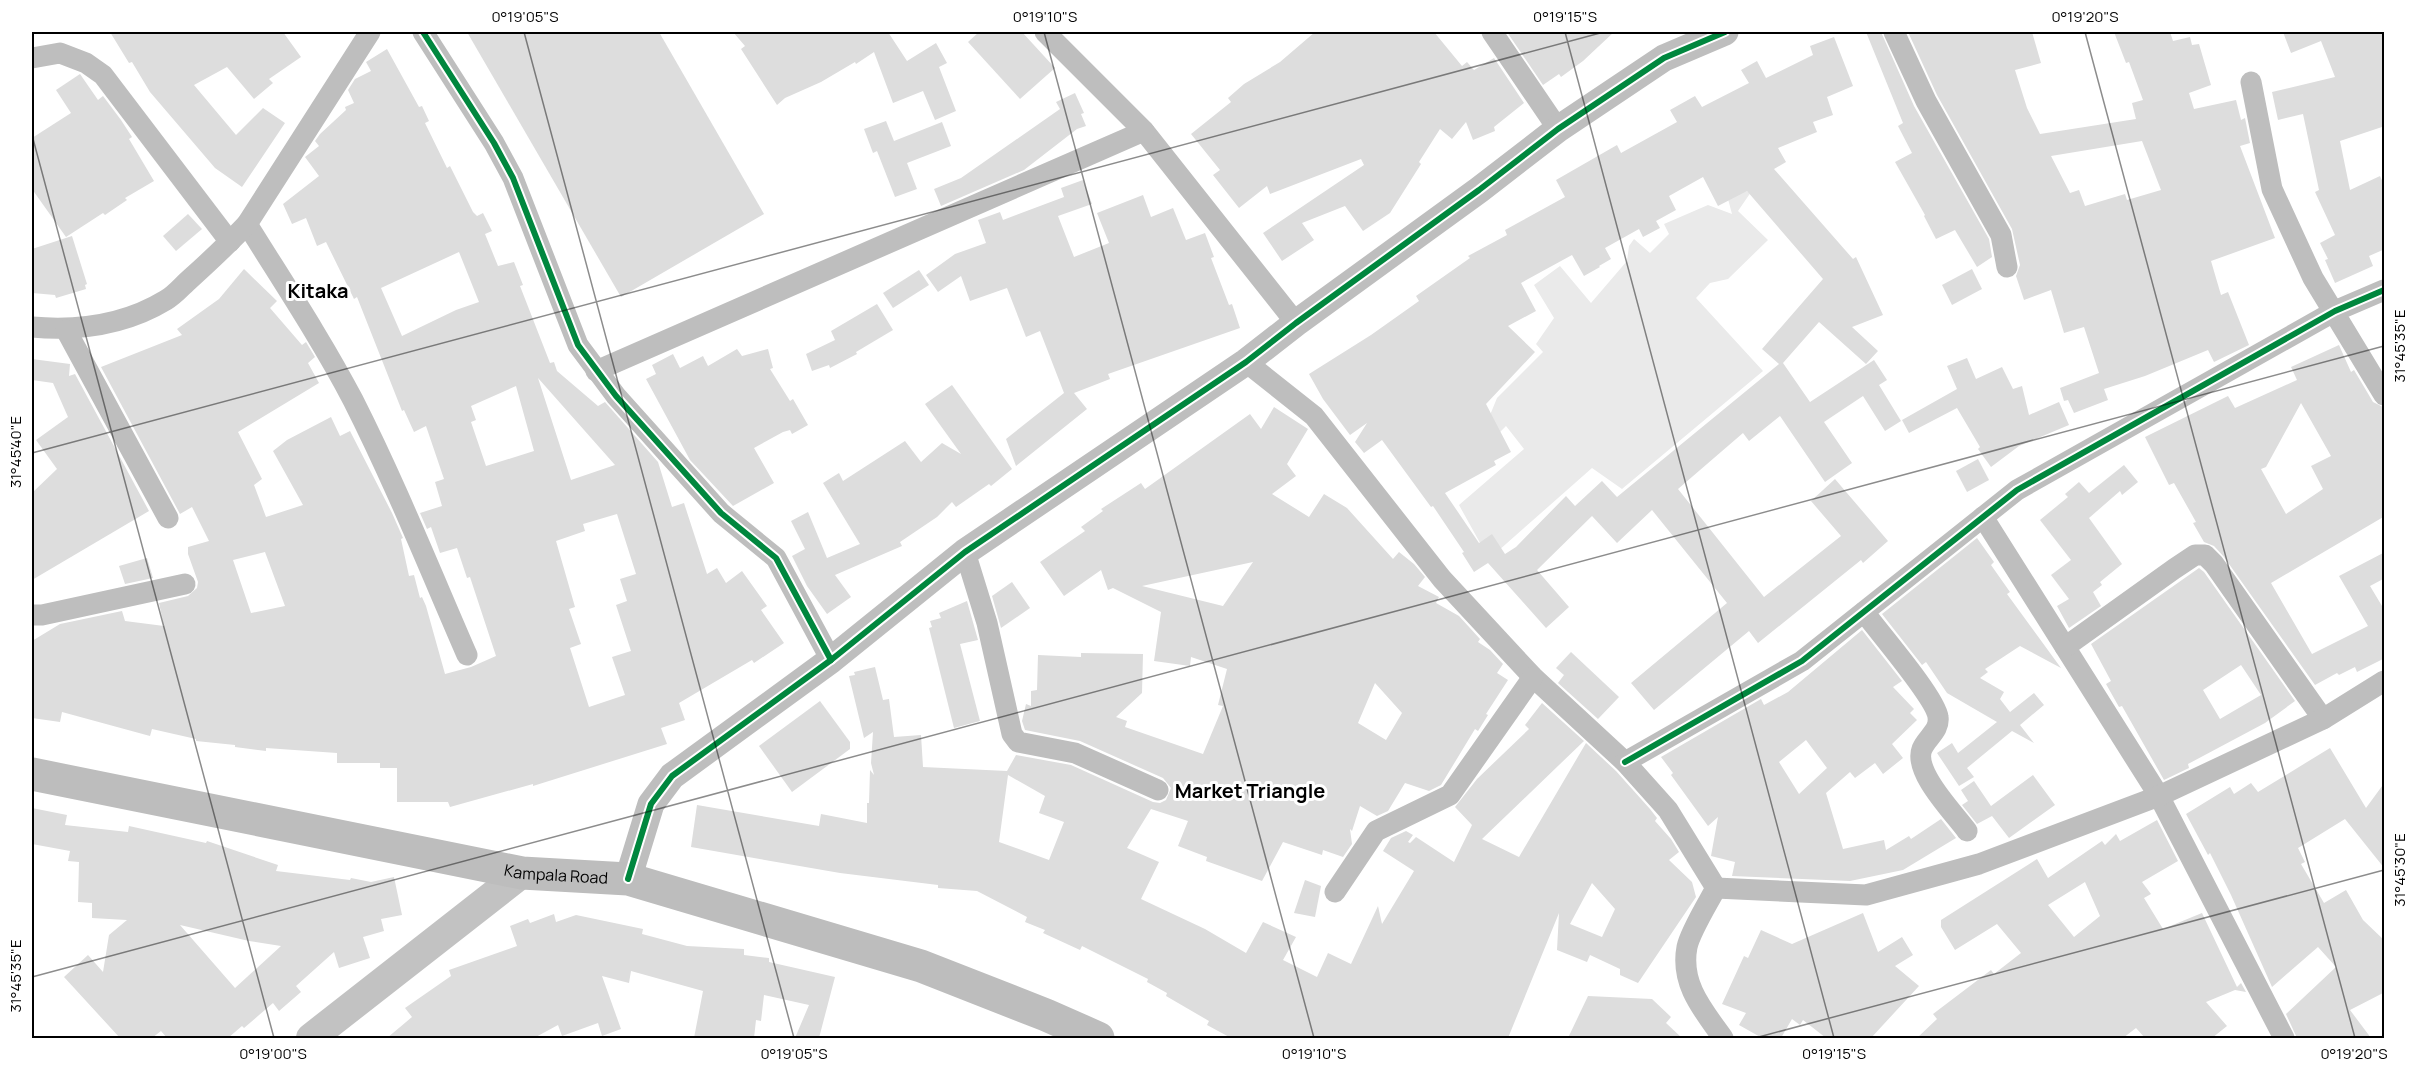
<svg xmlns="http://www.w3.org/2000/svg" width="2416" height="1070" viewBox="0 0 2416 1070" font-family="Manrope,sans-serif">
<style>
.green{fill:#eaeaea}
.building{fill:#ddd;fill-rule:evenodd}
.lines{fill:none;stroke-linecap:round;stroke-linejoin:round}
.minor{stroke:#bebebe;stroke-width:21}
.tertiary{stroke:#bebebe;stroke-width:27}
.secondary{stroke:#c2c2c2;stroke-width:30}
.primary{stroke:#bdbdbd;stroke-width:33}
.cycleway-casing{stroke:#fff;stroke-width:10}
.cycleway{stroke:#00873e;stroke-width:6}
.ticks{fill:none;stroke:#000;stroke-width:1.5;stroke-opacity:0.45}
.labels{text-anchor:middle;stroke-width:6;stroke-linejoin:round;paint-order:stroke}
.street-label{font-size:16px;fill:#000;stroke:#fff}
.quarter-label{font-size:20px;font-weight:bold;fill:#000;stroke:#fff}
.neatline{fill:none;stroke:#000;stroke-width:2}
.ticks-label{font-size:15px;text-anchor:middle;fill:#000}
</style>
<rect width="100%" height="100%" fill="#fff"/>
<!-- green -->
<polygon class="green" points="1735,189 1751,192 1738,211 1768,240 1728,279 1710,283 1696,298 1763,371 1622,489 1592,468 1489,559 1459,505 1524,449 1506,426 1496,436 1488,420 1497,398 1543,352 1536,344 1554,318 1534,285 1560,266 1591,303 1627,261 1629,246 1634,239 1650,253 1669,234 1664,224 1708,205 1732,214 1728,199"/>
<!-- building -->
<g class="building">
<polygon points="110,32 283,32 301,57 269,79 273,83 254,99 227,67 194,85 236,135 263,108 285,123 242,187 215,168 150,92 132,62 129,63"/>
<polygon points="467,32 659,32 764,214 621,297"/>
<polygon points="733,32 888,32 907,61 936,43 947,63 939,67 956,111 935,120 923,91 893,103 874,52 856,64 855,62 821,82 785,98 777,105 741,49 745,46"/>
<polygon points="979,32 1022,32 1055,68 1020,99 968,42"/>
<polygon points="1315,32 1434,32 1462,66 1467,62 1474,70 1494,58 1524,103 1494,127 1495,131 1473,140 1466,122 1452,139 1440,129 1419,162 1421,164 1390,213 1363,231 1345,206 1302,223 1314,240 1282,261 1263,233 1364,165 1361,159 1270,194 1267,186 1239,208 1213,175 1220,170 1191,134 1231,102 1228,98 1244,84 1280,62"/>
<polygon points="1507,32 1614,32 1583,61 1561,77 1559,74 1543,85"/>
<polygon points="1866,32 1881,32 1914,106 1989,239 1992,257 1977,267 1955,230 1936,239 1924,216 1925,215 1895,162 1912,153 1898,126 1903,123"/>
<path d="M 1908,32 L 2032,32 L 2041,63 L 2015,70 L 2027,108 L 2040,134 L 2136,119 L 2132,103 L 2143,100 L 2129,62 L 2126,63 L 2114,32 L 2170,32 L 2173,41 L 2190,37 L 2192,45 L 2199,44 L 2211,85 L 2189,93 L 2194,109 L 2236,100 L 2241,120 L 2245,118 L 2250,143 L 2240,146 L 2275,238 L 2211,261 L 2221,295 L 2228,292 L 2249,345 L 2214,362 L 2208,350 L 2145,376 L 2104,389 L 2108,400 L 2074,413 L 2068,400 L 2064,401 L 2060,388 L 2099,373 L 2084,327 L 2064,333 L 2051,290 L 2024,300 L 2016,276 L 2020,265 L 2012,229 L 1937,95 ZM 2142,141 L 2161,190 L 2127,200 L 2125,194 L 2085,206 L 2079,190 L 2070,193 L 2051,156 Z"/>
<polygon points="2283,32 2385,32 2385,126 2340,141 2350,190 2380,176 2385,187 2385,249 2369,256 2373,266 2335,283 2325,260 2328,259 2320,243 2335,235 2315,192 2319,190 2303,114 2278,120 2272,92 2335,77 2321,41 2291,53"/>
<path d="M 1834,37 L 1853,86 L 1827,97 L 1833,115 L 1813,122 L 1817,132 L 1778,148 L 1786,162 L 1774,169 L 1853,259 L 1856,257 L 1883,315 L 1852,327 L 1878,351 L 1866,364 L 1819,322 L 1783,363 L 1810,402 L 1874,360 L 1887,380 L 1879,385 L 1901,421 L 1885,431 L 1863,396 L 1824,422 L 1852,463 L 1825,482 L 1780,416 L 1749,441 L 1743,433 L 1678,489 L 1764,597 L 1841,536 L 1811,501 L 1835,479 L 1888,541 L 1863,563 L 1861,560 L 1758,643 L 1749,631 L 1654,710 L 1631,683 L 1727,603 L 1652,510 L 1617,543 L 1592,516 L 1537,570 L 1569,607 L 1546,628 L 1488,563 L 1474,572 L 1462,553 L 1464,552 L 1433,506 L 1431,507 L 1382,440 L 1364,453 L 1355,442 L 1367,423 L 1350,435 L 1323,399 L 1309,374 L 1371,335 L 1419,301 L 1416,296 L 1470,258 L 1468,256 L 1507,235 L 1505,230 L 1565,197 L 1556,180 L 1617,145 L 1621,153 L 1677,122 L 1670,110 L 1695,96 L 1702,107 L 1749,83 L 1741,70 L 1757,61 L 1766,78 L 1813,55 L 1810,46 ZM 1703,177 L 1718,206 L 1747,191 L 1823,279 L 1762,349 L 1779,364 L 1617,497 L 1602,481 L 1575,506 L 1566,496 L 1516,547 L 1505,554 L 1492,534 L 1479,543 L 1445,493 L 1496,465 L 1494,461 L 1511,452 L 1486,404 L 1535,352 L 1508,326 L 1536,311 L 1521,283 L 1572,255 L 1584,276 L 1600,267 L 1599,266 L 1611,259 L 1605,248 L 1639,229 L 1643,237 L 1660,228 L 1656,221 L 1676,210 L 1669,196 Z"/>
<path d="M 387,49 L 419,107 L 422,106 L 429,121 L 425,123 L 447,168 L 450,166 L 473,212 L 477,216 L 483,213 L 492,231 L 485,234 L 498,266 L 514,262 L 523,285 L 520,286 L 550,363 L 554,362 L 557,371 L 598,406 L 605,402 L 658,462 L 672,507 L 684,503 L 707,574 L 717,568 L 726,583 L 742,571 L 767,606 L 761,610 L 784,643 L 754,663 L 752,660 L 679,703 L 685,720 L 661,728 L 667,744 L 533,786 L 533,784 L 450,807 L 448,802 L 397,802 L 397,768 L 380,768 L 380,763 L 337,763 L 337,753 L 266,748 L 266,751 L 235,747 L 235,745 L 196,741 L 196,739 L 152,729 L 150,736 L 62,712 L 60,722 L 32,718 L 32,641 L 60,624 L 122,611 L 125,621 L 164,626 L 159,603 L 188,596 L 197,588 L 198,582 L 188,554 L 188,547 L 209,541 L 192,507 L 180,514 L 101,367 L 182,335 L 177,329 L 219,299 L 244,269 L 277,301 L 270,308 L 302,345 L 306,342 L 315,357 L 308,363 L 319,383 L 238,432 L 262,479 L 254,485 L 266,517 L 303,505 L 273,451 L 287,440 L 331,417 L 340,436 L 350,431 L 392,513 L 403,538 L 401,539 L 409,576 L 414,575 L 420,598 L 422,597 L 426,606 L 445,674 L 471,667 L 496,656 L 470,577 L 467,578 L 457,548 L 440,553 L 431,527 L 427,529 L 420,513 L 442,506 L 435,482 L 444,479 L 426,426 L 414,432 L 404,410 L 402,411 L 357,297 L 354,299 L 326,242 L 317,246 L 306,218 L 292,224 L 283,204 L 319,176 L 305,157 L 319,146 L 315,141 L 320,134 L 346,110 L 345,107 L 354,103 L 348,90 L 355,79 L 371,71 L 366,62 ZM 459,252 L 479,302 L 456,310 L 402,336 L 381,288 ZM 538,378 L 615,465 L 571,480 ZM 516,386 L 534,451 L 486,466 L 471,422 L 476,420 L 471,406 ZM 617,514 L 636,574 L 620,579 L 627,601 L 616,605 L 631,651 L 612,657 L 625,695 L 589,707 L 570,648 L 581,644 L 569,609 L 575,607 L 556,541 L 585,531 L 583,524 ZM 265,552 L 285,606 L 251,613 L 233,560 Z"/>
<polygon points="80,74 98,100 103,96 121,120 132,137 129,139 154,181 125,198 127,200 105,215 103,213 66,237 32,189 32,138 71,113 56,90"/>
<polygon points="1075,93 1084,113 1081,114 1086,126 1077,129 1024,170 941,206 934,189 961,178 1060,109 1056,102"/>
<polygon points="886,121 894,141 942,122 951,146 907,163 917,189 895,197 877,151 873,153 864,129"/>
<polygon points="1083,180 1092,204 1058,216 1074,257 1109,243 1097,213 1143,195 1151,217 1173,208 1186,240 1205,233 1214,257 1211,258 1229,305 1232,304 1240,328 1108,374 1110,379 1074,393 1087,409 1016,466 1006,439 1064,393 1040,331 1026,337 1007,288 970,301 961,276 938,292 926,275 955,254 986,243 978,220 1000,212 1003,220 1064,197 1061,188"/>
<polygon points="188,214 202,229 176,251 163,236"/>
<polygon points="72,236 87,284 85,285 86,289 56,298 55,295 32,293 32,249"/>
<polygon points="1972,269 1982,289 1952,305 1942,285"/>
<polygon points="919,270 929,285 893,308 883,293"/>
<polygon points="877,304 893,330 856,352 857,354 830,368 829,365 812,371 806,354 835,340 831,331"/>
<path d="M 2339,345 L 2351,372 L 2354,370 L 2373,402 L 2385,408 L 2385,516 L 2271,583 L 2312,654 L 2368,626 L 2339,576 L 2385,552 L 2385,578 L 2370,586 L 2385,611 L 2385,658 L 2357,672 L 2355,667 L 2339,675 L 2337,673 L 2315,685 L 2224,557 L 2214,546 L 2204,542 L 2193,523 L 2196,522 L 2174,483 L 2169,485 L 2145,437 L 2228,396 L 2235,408 L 2297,380 L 2291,367 ZM 2301,403 L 2331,456 L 2311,466 L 2323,489 L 2286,514 L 2261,469 L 2266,467 Z"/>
<polygon points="737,349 742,356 768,349 773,368 770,369 790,401 793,399 808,425 792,434 790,430 783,432 754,448 774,483 733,506 690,460 646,379 656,374 652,365 673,354 680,368 703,356 708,366"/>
<polygon points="1967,358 1976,379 2002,367 2013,389 2022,386 2029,415 2059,402 2069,425 2019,446 1991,467 1978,449 1980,447 1957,408 1909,433 1902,420 1957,389 1947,366"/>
<polygon points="32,359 70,364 69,376 75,374 149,511 32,580 32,493 57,469 36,440 68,417 53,383 32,380"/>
<polygon points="952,385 1012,469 991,486 989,484 956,507 952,502 937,517 900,542 902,546 835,575 851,597 827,614 807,586 792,556 805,549 791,521 808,512 827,558 860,544 823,483 839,473 843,481 905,441 921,462 942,443 961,454 925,404"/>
<path d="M 1274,407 L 1308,429 L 1287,464 L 1296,476 L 1272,494 L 1309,517 L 1324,494 L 1347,508 L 1393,559 L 1399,552 L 1414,564 L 1425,577 L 1418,586 L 1439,597 L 1436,603 L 1459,616 L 1480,639 L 1478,642 L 1490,650 L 1503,664 L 1497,673 L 1508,680 L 1486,714 L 1488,715 L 1478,731 L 1475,729 L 1441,785 L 1429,791 L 1405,783 L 1388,811 L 1377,816 L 1360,806 L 1352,831 L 1350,829 L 1352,844 L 1343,857 L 1323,850 L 1322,855 L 1283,842 L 1262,881 L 1206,861 L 1207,857 L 1178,846 L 1188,821 L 1151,809 L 1127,848 L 1159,862 L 1141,899 L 1205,929 L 1246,953 L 1263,922 L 1296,937 L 1283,960 L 1317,977 L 1328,953 L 1351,964 L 1378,906 L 1382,924 L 1414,871 L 1383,851 L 1391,838 L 1406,831 L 1413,835 L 1408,842 L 1410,843 L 1416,837 L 1454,862 L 1472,825 L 1455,807 L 1477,779 L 1529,729 L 1525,725 L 1542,703 L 1584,741 L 1482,839 L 1519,857 L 1586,743 L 1616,771 L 1650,809 L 1657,818 L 1655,821 L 1671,839 L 1679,852 L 1669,860 L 1692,882 L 1696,897 L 1638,983 L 1620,975 L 1620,969 L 1590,955 L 1587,962 L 1557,950 L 1559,913 L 1508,1038 L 1231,1038 L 1207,1025 L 1209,1021 L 1166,996 L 1167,993 L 1147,982 L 1148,979 L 1082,946 L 1080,950 L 1043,933 L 1045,930 L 1025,922 L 1027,917 L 977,891 L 938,888 L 938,885 L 840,873 L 691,847 L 697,805 L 819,826 L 821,814 L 867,823 L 867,803 L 869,803 L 870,770 L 874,775 L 871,763 L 873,732 L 864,738 L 849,676 L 855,675 L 854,672 L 875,667 L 883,700 L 889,699 L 894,737 L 921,735 L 923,767 L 1007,771 L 1016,755 L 1071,765 L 1153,802 L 1160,803 L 1166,800 L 1171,788 L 1163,778 L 1080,741 L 1025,730 L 1022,721 L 1026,704 L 1031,706 L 1031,691 L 1037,690 L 1038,655 L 1081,657 L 1081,653 L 1143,654 L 1142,693 L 1116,717 L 1127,721 L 1125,727 L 1203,754 L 1223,706 L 1218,705 L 1227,669 L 1191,657 L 1190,666 L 1154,661 L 1161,612 L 1113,588 L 1108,590 L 1101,570 L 1064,596 L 1040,562 L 1085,531 L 1081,527 L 1103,511 L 1101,509 L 1141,483 L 1145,489 L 1250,414 L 1261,429 ZM 1253,562 L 1223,606 L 1142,586 ZM 1375,683 L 1402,713 L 1386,740 L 1358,723 ZM 1008,775 L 1045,796 L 1039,813 L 1064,822 L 1049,860 L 999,842 ZM 1592,883 L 1615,909 L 1602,937 L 1570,924 Z"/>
<polygon points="1978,459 1989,480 1967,492 1956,471"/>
<polygon points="2124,465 2138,482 2122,495 2120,491 2089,518 2122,564 2100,582 2102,585 2093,592 2101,606 2069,628 2057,606 2069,599 2051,575 2071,560 2040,520 2068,497 2065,494 2079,482 2089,493"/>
<polygon points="1977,538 1994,562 1991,565 2010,592 2007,594 2061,668 2020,646 1985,669 1988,672 1980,678 2004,692 2000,699 2010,712 2034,693 2044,705 2020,725 2034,743 2012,731 1967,768 1974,777 1959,786 1937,753 1952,743 1958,753 1997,722 1947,693 1926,662 1922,665 1882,614"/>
<polygon points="147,558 153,578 125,584 119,566"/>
<path d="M 2199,568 L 2204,572 L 2295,701 L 2265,723 L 2188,764 L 2189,768 L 2164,780 L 2122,706 L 2119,707 L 2106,684 L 2111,681 L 2091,644 ZM 2241,665 L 2261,695 L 2220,719 L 2203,690 Z"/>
<polygon points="1012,582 1030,608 1001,628 992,596"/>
<polygon points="967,601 978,640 960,644 980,721 954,728 929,628 932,627 930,621 941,618 939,613"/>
<path d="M 1862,630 L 1902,681 L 1893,687 L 1914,709 L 1910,713 L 1917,720 L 1892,744 L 1903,758 L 1883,774 L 1875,763 L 1855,778 L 1850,772 L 1826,793 L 1843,849 L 1884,840 L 1886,850 L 1909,836 L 1911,839 L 1941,819 L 1956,838 L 1903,870 L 1850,881 L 1732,876 L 1735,862 L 1711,856 L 1718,817 L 1708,826 L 1671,775 L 1673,773 L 1661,757 L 1761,699 L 1764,705 L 1788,692 ZM 1806,740 L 1827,768 L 1799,794 L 1779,762 Z"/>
<polygon points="1571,652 1619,697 1598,719 1558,683 1564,675 1556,668"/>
<polygon points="820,701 850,742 850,749 792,792 759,746"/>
<polygon points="2330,748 2366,808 2385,782 2385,869 2345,819 2298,848 2305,862 2301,864 2324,903 2346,890 2363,920 2385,941 2385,992 2350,1010 2371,1038 2297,1038 2286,1014 2336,967 2318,947 2272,987 2231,895 2210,853 2208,855 2186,814 2230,787 2234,794 2251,783 2258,792"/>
<polygon points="2033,775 2055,805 2009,838 1992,816 1977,824 1962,805 1968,801 1961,790 1974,781 1991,806"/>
<path d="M 32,808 L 67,815 L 65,825 L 128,832 L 129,826 L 206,843 L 207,841 L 278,865 L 276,871 L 350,880 L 351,878 L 371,882 L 394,877 L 402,915 L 381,919 L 384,931 L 363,937 L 370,958 L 339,968 L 334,952 L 296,986 L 301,992 L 279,1011 L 273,1003 L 244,1028 L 242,1026 L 228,1038 L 167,1038 L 161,1031 L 152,1038 L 120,1038 L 64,977 L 88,955 L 103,972 L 109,935 L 127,920 L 92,918 L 92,903 L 78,902 L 79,862 L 68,861 L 70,851 L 32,844 ZM 180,925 L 249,941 L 281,946 L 235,988 Z"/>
<path d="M 2157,820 L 2178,861 L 2142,882 L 2151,894 L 2144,898 L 2163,929 L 2202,913 L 2237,987 L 2241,983 L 2246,992 L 2235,990 L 2206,1002 L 2227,1026 L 2212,1038 L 2145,1038 L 2136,1028 L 2123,1038 L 1917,1038 L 1937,1019 L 1933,1014 L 1991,970 L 1994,974 L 2021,953 L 1997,924 L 1955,950 L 1941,927 L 1941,920 L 2037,859 L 2048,878 L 2102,841 L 2105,845 L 2116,834 L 2120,841 ZM 2085,882 L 2100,916 L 2074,937 L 2048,905 Z"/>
<polygon points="1305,880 1321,886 1315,917 1294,913"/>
<polygon points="1863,913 1878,952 1902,937 1913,955 1895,966 1919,986 1871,1038 1826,1038 1803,1020 1800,1025 1792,1019 1781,1038 1762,1038 1739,1025 1746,1013 1722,1004 1744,956 1748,958 1761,930 1792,944"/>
<polygon points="554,914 556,922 576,915 643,929 642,934 687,946 744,949 744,955 769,958 769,962 835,977 819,1038 795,1038 809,1005 764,995 761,1021 756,1020 754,1038 694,1038 703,991 631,971 629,983 602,976 621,1029 602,1036 598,1023 562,1036 558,1025 534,1038 387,1038 412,1017 405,1008 451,976 449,970 517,946 510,926 528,919 530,923"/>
<polygon points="1588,996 1652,999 1671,1017 1666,1023 1682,1038 1568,1038"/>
</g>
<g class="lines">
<!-- minor -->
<g class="minor">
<polyline points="423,32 494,143 513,178 578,345 616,396 721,513 776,558 831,660"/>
<polyline points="1045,32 1144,131 1296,323"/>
<polyline points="1492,32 1558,129"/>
<polyline points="1894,32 1926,101 2001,235 2007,267"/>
<polyline points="32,58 60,53 86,63 103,75 230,242"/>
<polyline points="2251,82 2272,189 2313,278 2384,395"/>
<path d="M 247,224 C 283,282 321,339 353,400 C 395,483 430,570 467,655"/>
<path d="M 32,327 C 78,331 125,325 166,300 C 175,295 182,286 190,279 C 210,261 229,243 247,224 L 370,32"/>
<polyline points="66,330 168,518"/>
<path d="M 1246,362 L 1314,416 L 1442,579 L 1533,677 L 1625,762 L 1668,810 L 1716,888 C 1708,903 1690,932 1687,947 C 1680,984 1703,1010 1723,1038"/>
<polyline points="596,371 1144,131"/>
<polyline points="1983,517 2159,796 2284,1038"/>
<polyline points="965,552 987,623 1012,734 1018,742 1075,753 1158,790"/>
<path d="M 1864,612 C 1878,631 1936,698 1938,717 C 1940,731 1927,737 1922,749 C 1913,772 1954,813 1967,831"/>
<polyline points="32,615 42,615 185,584"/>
<polyline points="2065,647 2174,569 2195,555 2205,555 2214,564 2323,719"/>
<polyline points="1625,762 1802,661 2017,490 2335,311 2384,290"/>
<polyline points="1716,888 1866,895 1979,864 2159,796 2323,719 2384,681"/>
<polyline points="1335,892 1376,831 1450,795 1533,677"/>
</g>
<!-- tertiary -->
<polyline class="tertiary" points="628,879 651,804 672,776 831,660 965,552 1246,362 1296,323 1479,190 1558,129 1664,58 1725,32"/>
<!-- secondary -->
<polyline class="secondary" points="311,1038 522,873"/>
<!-- primary -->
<path class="primary" id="s1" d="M 32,774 L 522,873 L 628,879 L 921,966 L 1046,1015 L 1098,1038"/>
<defs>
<g id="cycleway">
<polyline points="423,32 494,143 513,178 578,345 616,396 721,513 776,558 831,660"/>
<polyline points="1625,762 1802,661 2017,490 2335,311 2384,290"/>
<polyline points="628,879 651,804 672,776 831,660 965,552 1246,362 1296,323 1479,190 1558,129 1664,58 1725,32"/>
</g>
</defs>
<!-- cycleway casing -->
<use href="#cycleway" class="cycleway-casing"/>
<!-- cycleway -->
<use href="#cycleway" class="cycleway"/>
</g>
<!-- ticks -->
<path class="ticks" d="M 524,32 L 794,1038M 1044,32 L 1314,1038M 1565,32 L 1834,1038M 2085,32 L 2355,1038M 32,135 L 274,1038M 32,453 L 1604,32M 32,977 L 2384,346M 1755,1038 L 2384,870"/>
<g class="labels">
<!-- street labels -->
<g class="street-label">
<text dy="6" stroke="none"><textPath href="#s1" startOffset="534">Kampala Road</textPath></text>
</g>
<!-- quarter labels -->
<g class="quarter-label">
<text x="318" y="298">Kitaka</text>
<text x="1250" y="798">Market Triangle</text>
</g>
</g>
<!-- border -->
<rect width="2416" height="1070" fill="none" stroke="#ffffff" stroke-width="66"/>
<rect x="33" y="33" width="2350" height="1004" class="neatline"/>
<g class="ticks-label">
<text x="525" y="22">0°19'05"S</text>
<text x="1045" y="22">0°19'10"S</text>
<text x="1565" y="22">0°19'15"S</text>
<text x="2085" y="22">0°19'20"S</text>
<text transform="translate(2400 346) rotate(-90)" y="5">31°45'35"E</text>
<text transform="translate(16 452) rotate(-90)" y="5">31°45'40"E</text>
<text transform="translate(2400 870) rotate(-90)" y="5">31°45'30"E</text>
<text transform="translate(16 976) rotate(-90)" y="5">31°45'35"E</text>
<text x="273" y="1059">0°19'00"S</text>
<text x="794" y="1059">0°19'05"S</text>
<text x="1314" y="1059">0°19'10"S</text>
<text x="1834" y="1059">0°19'15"S</text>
<text x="2354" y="1059">0°19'20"S</text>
</g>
</svg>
